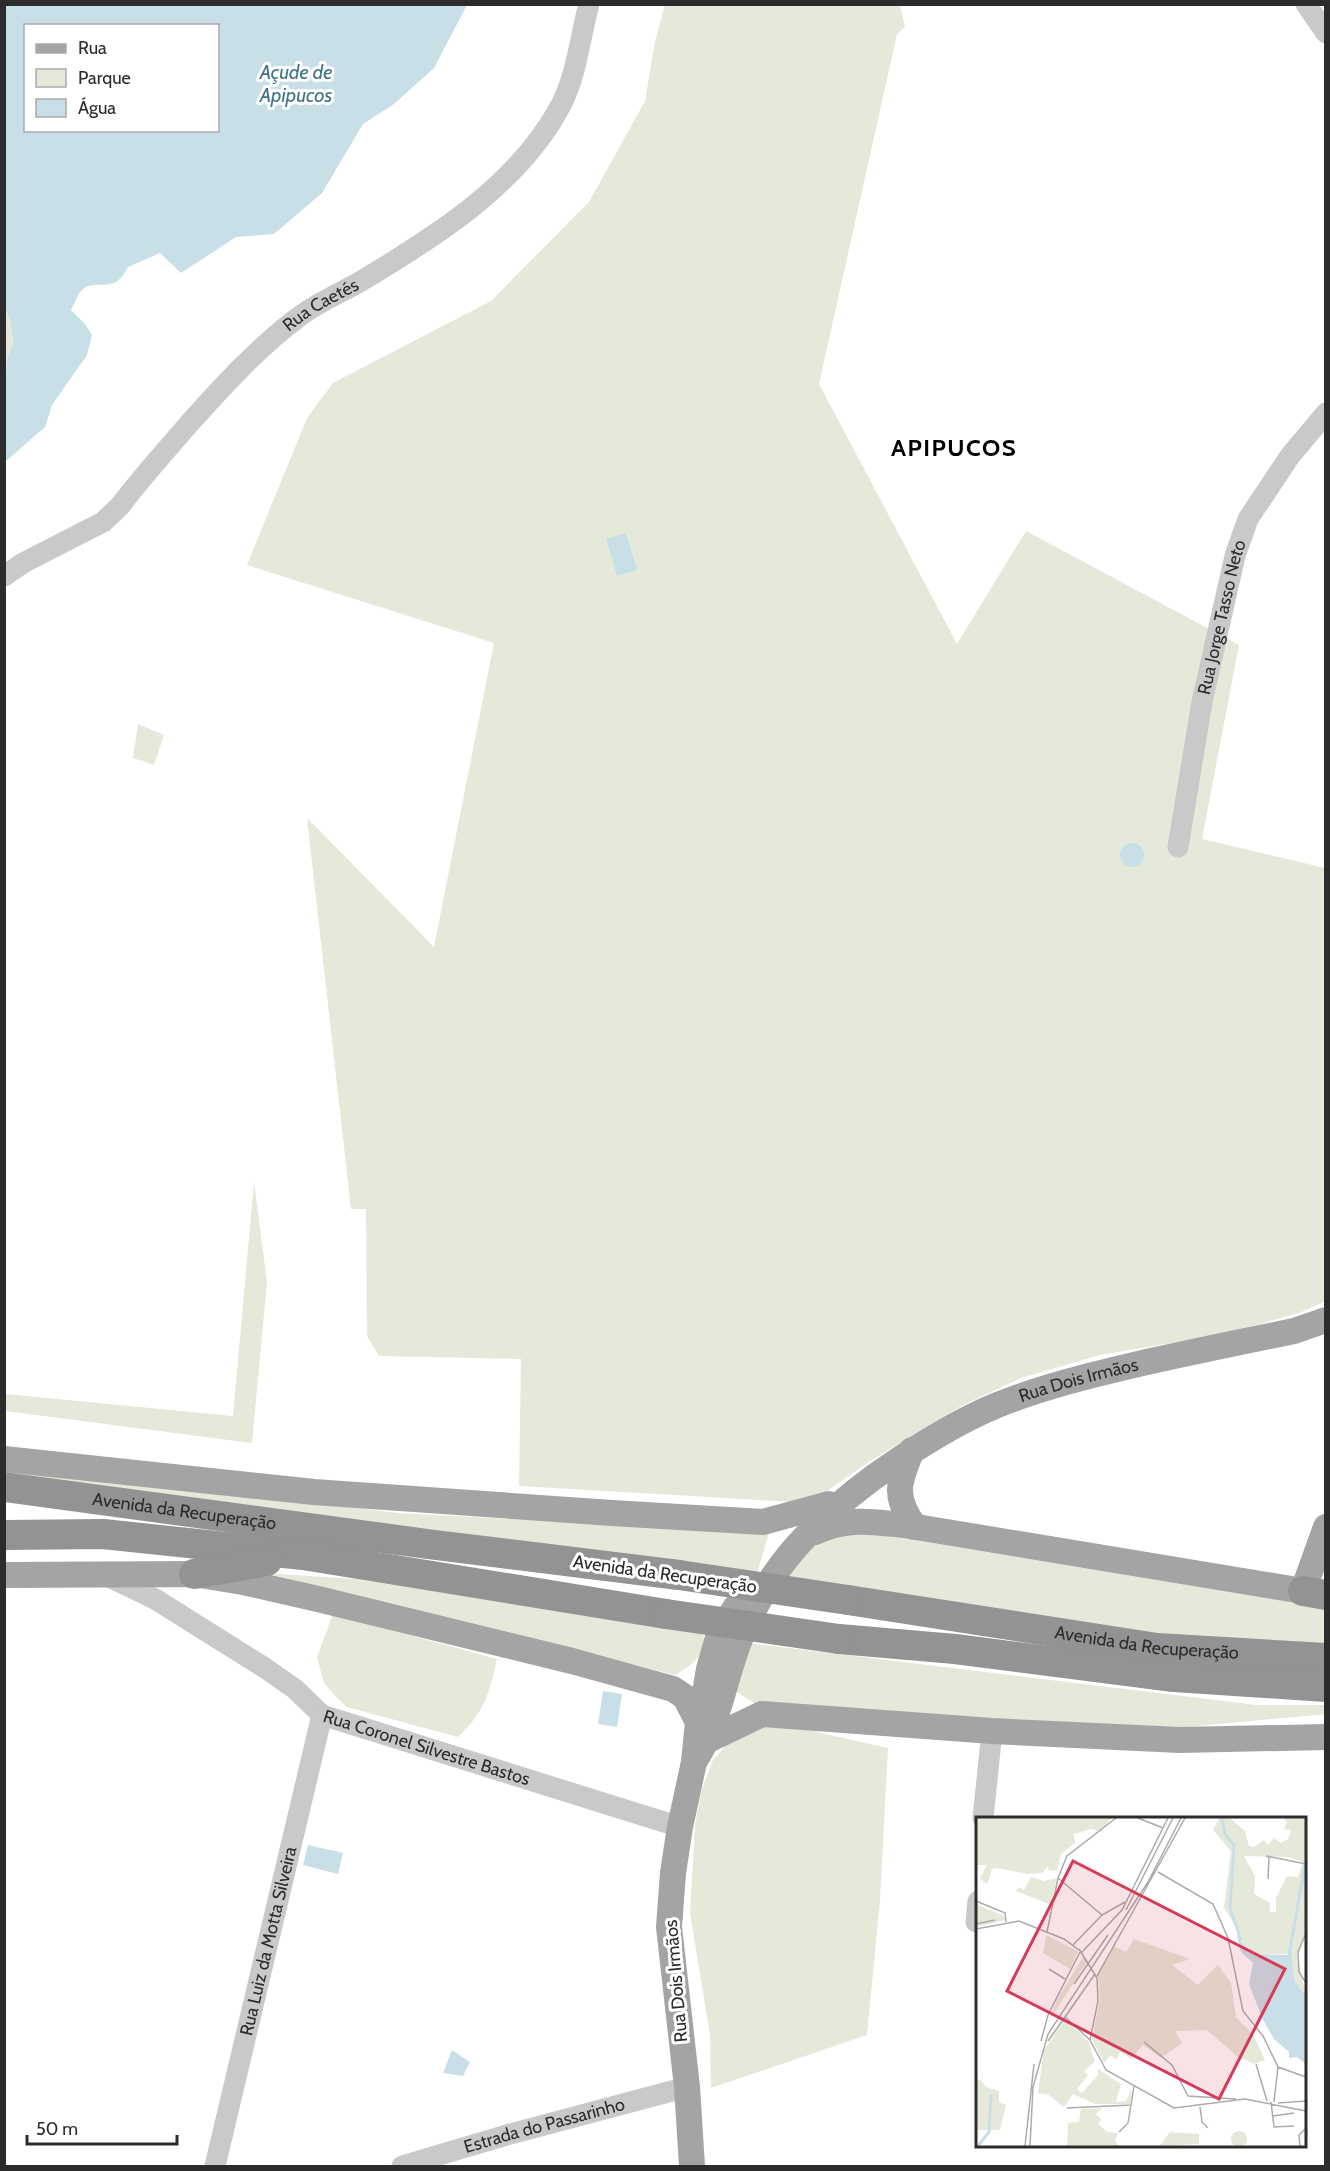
<svg xmlns="http://www.w3.org/2000/svg" width="1330" height="2171" viewBox="0 0 1330 2171" font-family="Cabin,sans-serif">
<style>
.green{fill:#e4e9da}
.water{fill:#c8dfe8;fill-rule:evenodd}
.lines{fill:none;stroke-linecap:round;stroke-linejoin:round}
.minor{stroke:#c9c9c9;stroke-width:21}
.major{stroke:#a4a4a4;stroke-width:26}
.highway{stroke:#939393;stroke-width:30}
.highway-bridge{stroke:#939393;stroke-width:30}
.labels{text-anchor:middle;stroke-width:6;stroke-linejoin:round;paint-order:stroke}
.street-label{font-size:18px;fill:#2c2c2c;stroke:#fff}
.water-label{font-size:20px;font-style:italic;fill:#417487;stroke:#fff}
.district-label{font-size:24px;font-weight:bold;letter-spacing:1.5px;fill:#000;stroke:#fff}
.inset-river{fill:none;stroke:#c8dfe8;stroke-width:3}
.inset-road{fill:none;stroke:#ababab;stroke-width:1.5}
.view{fill:#d73a58;fill-opacity:0.15;stroke:#d73a58;stroke-width:3}
.inset-edge{fill:none;stroke:#2c2c2c;stroke-width:3}
</style>
<rect width="100%" height="100%" fill="#fff"/>
<!-- green -->
<g class="green">
<polygon points="665,5 900,5 905,27 897,34 819,384 957,644 1026,531 1239,645 1202,839 1325,868 1325,1302 1299,1313 1220,1335 1100,1355 1021,1378 963,1405 870,1461 810,1503 519,1486 521,1359 379,1356 367,1336 366,1209 351,1209 307,818 434,947 494,643 247,565 307,418 333,383 491,301 589,202 645,101 655,41"/>
<polygon points="5,305 10,319 13,343 7,359 5,385"/>
<polygon points="138,724 164,735 154,765 133,758"/>
<polygon points="254,1182 267,1282 252,1443 5,1411 5,1394 233,1416"/>
<polygon points="5,1463 398,1513 769,1533 757,1573 5,1476"/>
<polygon points="888,1532 1325,1604 1325,1643 1161,1637 781,1577 814,1534"/>
<path d="M 265,1573 L 355,1579 L 703,1633 C 707,1655 692,1665 675,1675 Z"/>
<path d="M 333,1614 L 497,1659 C 489,1694 485,1711 458,1737 L 347,1707 L 336,1697 L 324,1683 L 317,1657 Z"/>
<polygon points="747,1643 1257,1705 1325,1705 1326,1714 1176,1728 760,1707 737,1692"/>
<polygon points="768,1721 888,1748 880,1900 867,2035 711,2088 710,2035 690,1913 695,1825 702,1789 713,1760 728,1743"/>
</g>
<!-- water -->
<g class="water">
<path d="M 5,4 L 467,4 L 467,5 L 434,68 L 394,104 L 363,124 L 322,193 L 274,234 L 236,237 L 181,273 L 160,253 L 128,267 C 113,298 95,275 80,292 C 77,297 74,304 71,310 L 85,324 L 92,335 L 87,355 L 52,405 L 45,427 L 5,462 L 5,385 L 7,359 L 13,343 L 10,319 L 4,305 ZM 26,26 L 218,26 L 218,130 L 26,130 Z"/>
<polygon points="626,533 637,570 617,576 606,539"/>
<circle cx="1132" cy="855" r="12"/>
<polygon points="603,1691 622,1694 617,1727 598,1724"/>
<polygon points="308,1845 343,1853 338,1874 303,1865"/>
<polygon points="452,2050 470,2062 463,2076 443,2073"/>
</g>
<g class="lines">
<!-- minor -->
<g class="minor">
<polyline points="1306,4 1326,33"/>
<path id="s1" d="M 4,576 L 23,563 L 103,522 L 120,506 C 141,478 165,452 187,426 C 222,387 258,347 300,316 C 320,301 343,292 363,280 C 438,235 519,184 561,105 C 577,74 580,37 589,4"/>
<path id="s2" d="M 1178,847 L 1202,702 L 1235,556 L 1248,519 L 1290,456 L 1326,413"/>
<path id="s3" d="M 105,1575 L 155,1599 L 265,1668 L 295,1689 L 322,1715 L 680,1827"/>
<polyline points="983,1818 992,1731"/>
<polyline points="976,1922 978,1901"/>
<path id="s4" d="M 215,2166 L 322,1715"/>
<path id="s5" d="M 402,2166 L 510,2134 L 687,2087"/>
</g>
<!-- major -->
<g class="major">
<path d="M 912,1450 C 898,1483 893,1497 915,1527"/>
<polyline points="4,1459 314,1492 612,1513 763,1522 829,1504"/>
<path d="M 815,1532 C 846,1517 871,1522 904,1525 L 1303,1591 L 1326,1527"/>
<polyline points="4,1575 194,1574 243,1582 318,1599 572,1661 673,1689 685,1697 698,1722"/>
<polyline points="708,1740 762,1714 992,1731 1180,1740 1326,1737"/>
<path id="s6" d="M 694,1762 C 717,1726 721,1695 734,1656 C 742,1630 755,1606 769,1583 C 795,1541 835,1506 874,1477 C 912,1450 952,1424 995,1406 C 1044,1386 1096,1374 1147,1362 C 1196,1351 1245,1341 1294,1331 L 1326,1320"/>
<polyline points="692,2166 687,2087 669,1927 673,1873 680,1827 694,1762 698,1722 703,1705 709,1669 719,1634 735,1608"/>
</g>
<!-- highway -->
<g class="highway">
<path id="s7" d="M 4,1487 L 435,1545 L 679,1575"/>
<polyline points="4,1535 103,1534 303,1555 666,1614"/>
<polyline points="194,1574 267,1561"/>
<polyline points="1303,1591 1326,1595"/>
<path id="s8" d="M 848,1600 L 1157,1648 L 1326,1658"/>
<polyline points="839,1639 955,1649 1174,1677 1326,1687"/>
</g>
<!-- highway-bridge -->
<g class="highway-bridge">
<polyline points="679,1575 848,1600"/>
<polyline points="666,1614 839,1639"/>
</g>
</g>
<g class="labels">
<!-- street labels -->
<g class="street-label">
<text dy="6" stroke="none"><textPath href="#s1" startOffset="422">Rua Caetés</textPath></text>
<text dy="6" stroke="none"><textPath href="#s2" startOffset="234">Rua Jorge Tasso Neto</textPath></text>
<text dy="6" stroke="none"><textPath href="#s6" startOffset="573">Rua Dois Irmãos</textPath></text>
<text dy="6" stroke="none"><textPath href="#s7" startOffset="182">Avenida da Recuperação</textPath></text>
<text transform="translate(665 1574) rotate(8)" y="6">Avenida da Recuperação</text>
<text dy="6" stroke="none"><textPath href="#s8" startOffset="302">Avenida da Recuperação</textPath></text>
<text dy="6" stroke="none"><textPath href="#s3" startOffset="369">Rua Coronel Silvestre Bastos</textPath></text>
<text dy="6" stroke="none"><textPath href="#s4" startOffset="231">Rua Luiz da Motta Silveira</textPath></text>
<text transform="translate(676 1981) rotate(-95)" y="6">Rua Dois Irmãos</text>
<text dy="6" stroke="none"><textPath href="#s5" startOffset="148">Estrada do Passarinho</textPath></text>
</g>
<!-- water labels -->
<g class="water-label">
<text x="296" y="79">Açude de<tspan x="296" dy="23">Apipucos</tspan></text>
</g>
<!-- district labels -->
<g class="district-label">
<text x="954" y="456">APIPUCOS</text>
</g>
</g>
<!-- overview -->
<g transform="translate(976 1817)">
<rect width="330" height="330" fill="#fff"/>
<path d="M 0,1 L 135,1 L 125,15 L 115,12 L 98,17 L 99,26 L 85,37 L 81,54 L 73,53 L 72,49 L 66,56 L 51,57 L 21,51 L 16,52 L 11,68 L 4,61 L 11,48 L 0,48 ZM 243,1 L 254,1 L 269,14 L 273,29 L 278,30 L 288,23 L 292,28 L 298,21 L 305,26 L 312,22 L 315,13 L 308,12 L 311,5 L 307,1 L 330,1 L 330,114 L 321,138 L 330,179 L 319,165 L 314,137 L 278,137 L 261,120 L 261,112 L 248,90 L 255,34 L 237,13 ZM 268,39 L 312,40 L 327,45 L 322,60 L 311,59 L 300,81 L 300,95 L 294,95 L 294,86 L 278,77 L 279,59 ZM 55,60 L 68,64 L 81,61 L 75,88 L 40,74 L 43,70 L 48,73 ZM 0,87 L 28,99 L 29,103 L 0,110 ZM 70,118 L 102,134 L 94,152 L 67,136 ZM 158,122 L 214,142 L 196,148 L 222,168 L 242,148 L 255,166 L 260,200 L 278,219 L 289,243 L 278,247 L 261,239 L 231,213 L 199,214 L 206,226 L 185,241 L 167,228 L 155,242 L 144,235 L 140,243 L 135,238 L 128,246 L 116,222 L 124,183 L 122,157 L 138,129 L 150,135 ZM 107,140 L 112,143 L 72,206 L 82,181 ZM 89,202 L 112,224 L 119,244 L 108,254 L 112,258 L 101,272 L 106,276 L 122,258 L 122,252 L 145,267 L 140,285 L 150,284 L 156,272 L 154,287 L 119,287 L 97,277 L 88,290 L 73,278 L 62,276 L 68,233 ZM 4,262 L 10,270 L 23,274 L 23,285 L 30,288 L 24,313 L 0,313 L 0,264 ZM 126,291 L 120,297 L 125,303 L 122,307 L 131,315 L 142,316 L 139,324 L 143,329 L 91,329 L 92,306 L 103,305 L 105,292 ZM255 322a8 8 0 1 1 16 0a8 8 0 1 1-16 0ZM 194,315 L 223,317 L 223,327 L 184,329 Z" fill="#e4e9da" fill-rule="evenodd"/>
<path d="M 261,120 L 278,137 L 315,138 L 319,165 L 330,179 L 330,247 L 321,240 L 313,241 L 313,235 L 298,222 L 287,203 L 273,167 L 277,146 L 265,135 Z" fill="#c8dfe8"/>
<path class="inset-river" d="M 246,2 L 249,17 L 258,28 L 254,91 L 265,123M 313,138 L 329,48M 2,329 L 13,315 L 15,277"/>
<path class="inset-road" d="M 162,1 L 187,11M 290,39 L 330,47M 182,55 L 237,87 L 252,121 L 267,194 L 287,219 L 302,250 L 298,285M 82,61 L 126,98M 292,62 L 293,40M 0,84 L 29,96 L 30,105M 150,93 L 197,1M 0,107 L 19,103M 0,112 L 43,104 L 88,122 L 103,133M 71,115 L 82,61 L 91,39 L 140,1M 330,116 L 322,135 L 323,155 L 330,166M 97,128 L 126,98 L 149,85M 103,132 L 121,161 L 122,184 L 114,223 L 130,253 L 198,291 L 269,282 L 330,294M 106,135 L 146,93 L 192,1M 73,152 L 89,162M 121,159 L 209,1M 98,167 L 132,118M 114,223 L 89,200 L 119,157M 65,224 L 72,198 L 104,135M 72,224 L 89,200M 168,225 L 196,248 L 212,279 L 260,282M 280,247 L 291,284M 302,250 L 330,260M 295,285 L 298,310 L 318,309M 302,286 L 330,284M 224,290 L 226,305 L 232,311M 91,291 L 155,288 L 158,269M 297,299 L 318,296M 143,315 L 152,306 L 155,288M 49,329 L 58,247M 54,329 L 57,270 L 72,217 L 172,65 L 205,1M 324,329 L 323,318 L 330,311"/>
<path class="view" d="M 97,44 L 309,152 L 243,282 L 31,174 Z"/>
<rect width="330" height="330" class="inset-edge"/>
</g>
<!-- border -->
<rect width="1330" height="2171" fill="none" stroke="#2c2c2c" stroke-width="12"/>
<!-- legend -->
<rect x="24" y="24" width="195" height="108" fill="#ffffff" stroke="#ababab" stroke-width="1.5"/>
<rect x="36" y="44" width="30" height="9" fill="#a4a4a4" stroke="#ababab" stroke-width="1.5"/>
<text x="78" y="54" font-size="18" fill="#2c2c2c">Rua</text>
<rect x="36" y="69" width="30" height="18" fill="#e4e9da" stroke="#ababab" stroke-width="1.5"/>
<text x="78" y="84" font-size="18" fill="#2c2c2c">Parque</text>
<rect x="36" y="99" width="30" height="18" fill="#c8dfe8" stroke="#ababab" stroke-width="1.5"/>
<text x="78" y="114" font-size="18" fill="#2c2c2c">Água</text>
<!-- scale -->
<path d="M27 2135v9h150v-9" fill="none" stroke="#2c2c2c" stroke-width="3"/>
<text x="36" y="2135" font-size="18" fill="#2c2c2c" stroke="#ffffff" stroke-width="4.5" paint-order="stroke">50 m</text>
</svg>
